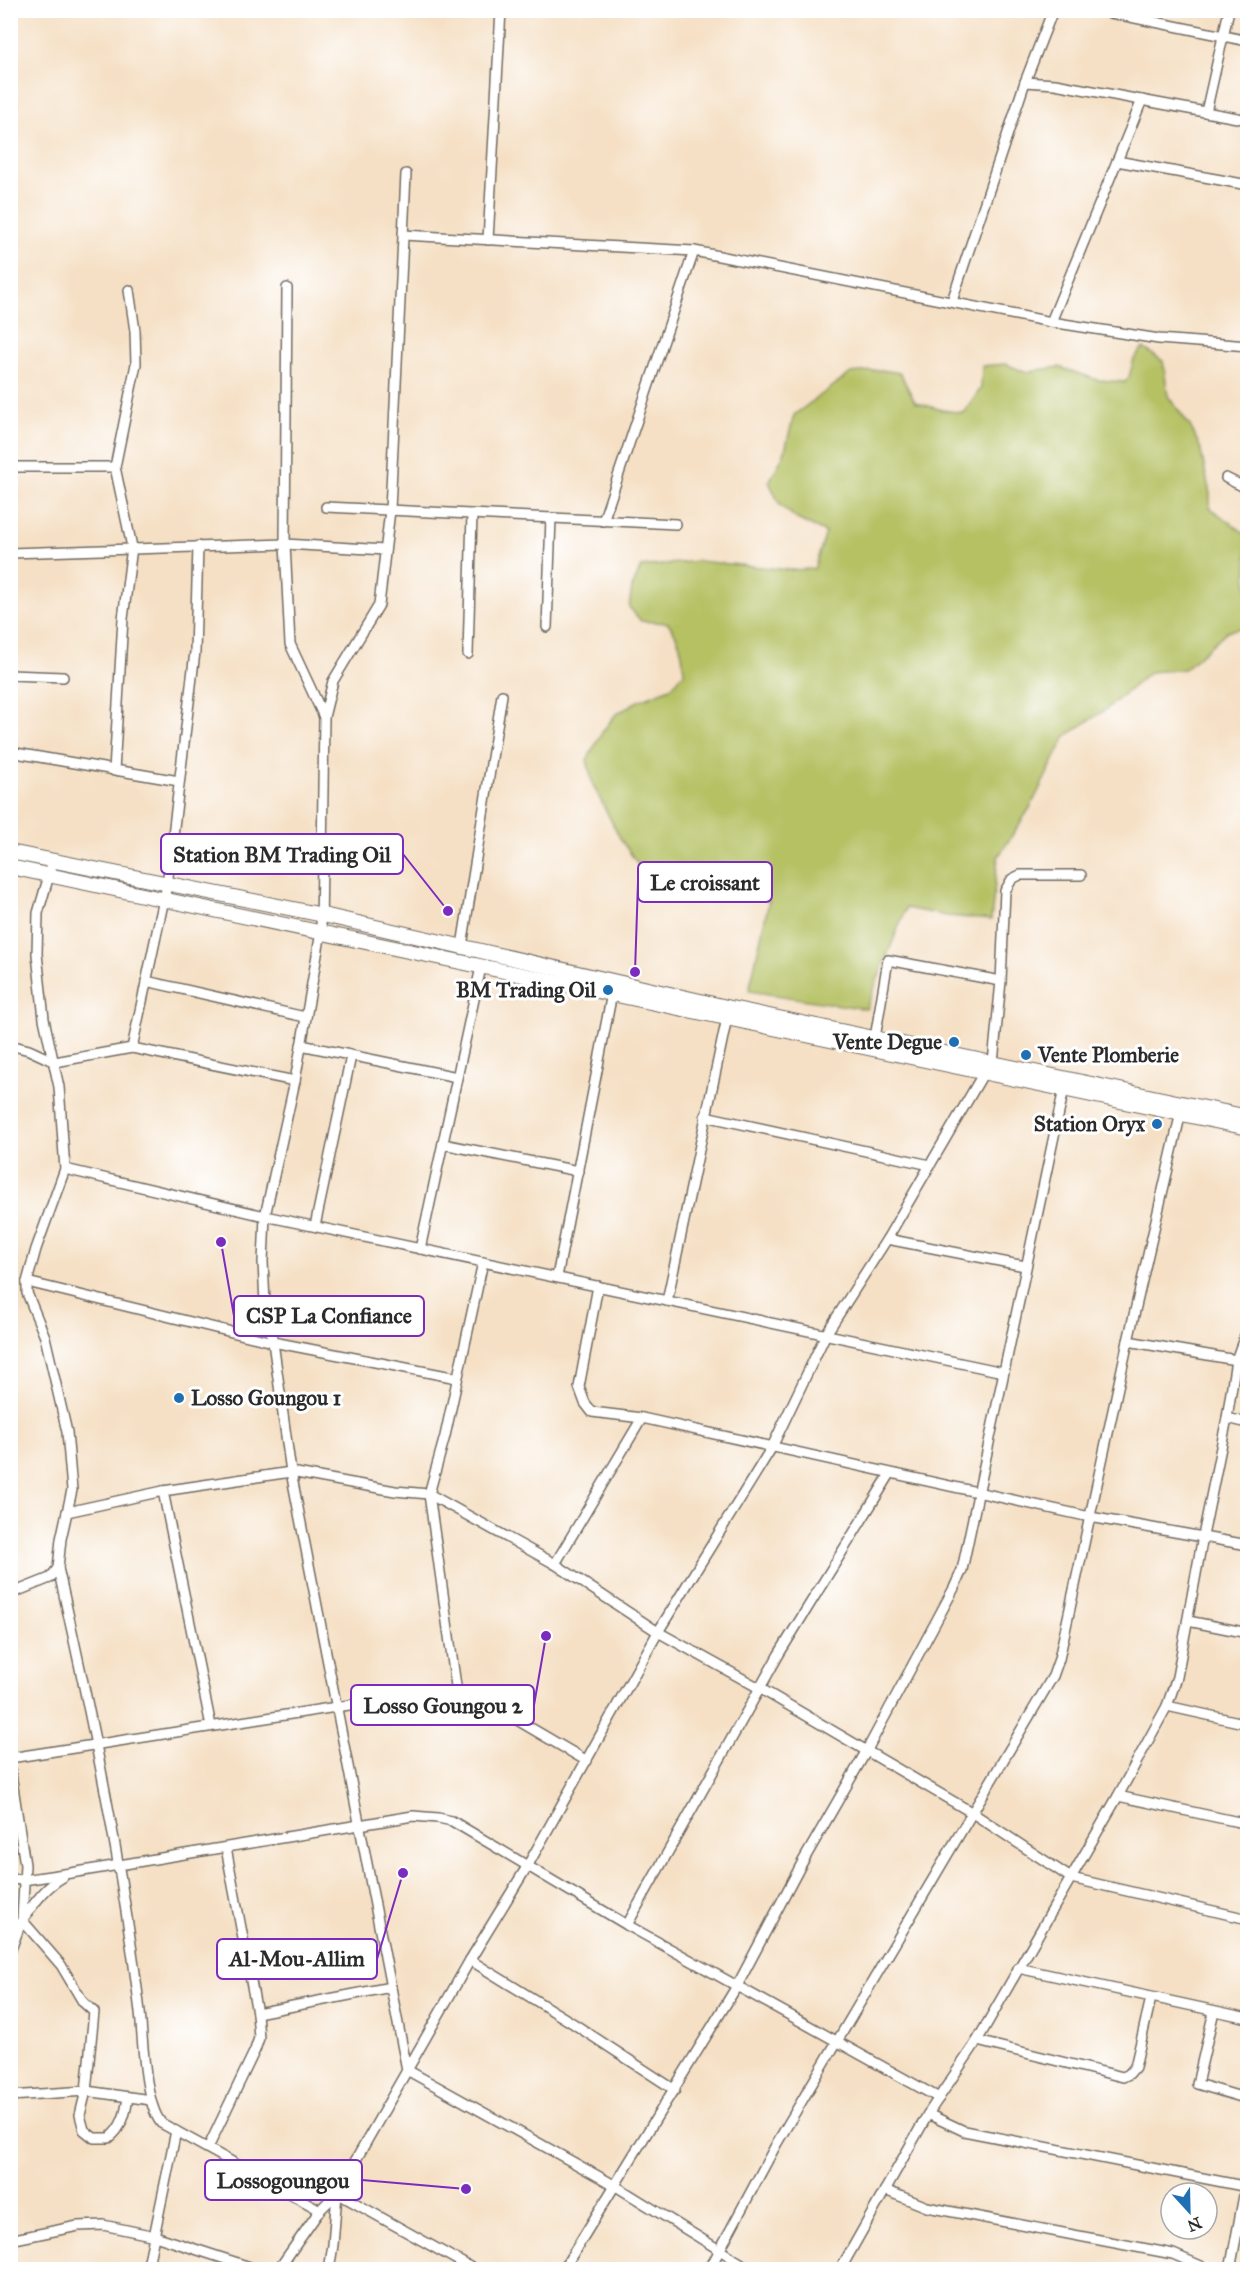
<svg xmlns="http://www.w3.org/2000/svg" width="1258" height="2280" viewBox="0 0 1258 2280" font-family="'IM FELL Great Primer',serif">
<style>
.green{fill:#b5c163;stroke:#707647;stroke-width:1.5}
.lines{fill:none;stroke-linecap:round;stroke-linejoin:round}
.street-casing{stroke:#726a61;stroke-width:12}
.secondary-casing{stroke:#726a61;stroke-width:16}
.street{stroke:#fff;stroke-width:9}
.secondary{stroke:#fff;stroke-width:14}
.poi-dot{fill:#1f6fb2;stroke:#fff;stroke-width:2}
.labels{text-anchor:middle;stroke-width:6;stroke-linejoin:round;paint-order:stroke}
.poi-label{font-size:21px;font-weight:bold;fill:#2b2b2b;stroke:#fff;text-anchor:end}
.leader{fill:none;stroke:#7b2cbf;stroke-width:2}
.callout-dot{fill:#7b2cbf;stroke:#fff;stroke-width:2}
.callout{fill:#fff;stroke:#7b2cbf;stroke-width:2}
.callout-label{font-size:22px;text-anchor:middle;font-weight:bold;fill:#2b2b2b}
</style>
<rect width="100%" height="100%" fill="#fff"/>
<filter id="ink" filterUnits="userSpaceOnUse"><feTurbulence type="fractalNoise" baseFrequency=".0167" numOctaves="2"/><feDisplacementMap in="SourceGraphic" scale="12" xChannelSelector="R" yChannelSelector="G"/><feConvolveMatrix kernelMatrix="1 2 1 2 8 2 1 2 1" color-interpolation-filters="sRGB"/></filter>
<filter id="wash" filterUnits="userSpaceOnUse"><feTurbulence type="fractalNoise" baseFrequency=".008" numOctaves="4" result="noise"/><feDisplacementMap in="SourceGraphic" scale="24" xChannelSelector="R" yChannelSelector="G"/><feGaussianBlur stdDeviation="1.35" result="paint"/><feColorMatrix in="noise" values="0 0 0 0 0 0 0 0 0 0 0 0 0 0 0 0 0 1.4 0 .05"/><feComposite in="paint" operator="in"/></filter>
<g filter="url(#wash)">
<rect width="100%" height="100%" fill="#f5e0c5"/>
<!-- green -->
<path class="green" d="M 1143,348 L 1163,361 L 1168,396 L 1190,426 L 1200,447 L 1210,494 L 1210,508 L 1247,535 L 1247,627 L 1227,631 L 1185,669 L 1150,672 L 1108,708 L 1066,736 L 1030,808 L 998,857 L 991,920 L 947,916 L 906,908 L 866,1009 L 749,991 L 769,901 L 638,864 L 621,840 L 593,785 L 587,760 L 603,731 L 615,715 L 636,702 L 670,688 L 684,673 C 683,654 680,638 668,623 L 641,621 L 629,607 L 632,588 L 641,567 L 698,561 L 790,570 L 814,569 L 826,533 L 797,519 L 780,505 L 769,482 L 784,454 L 794,415 L 851,373 L 881,370 L 900,373 L 915,402 L 942,410 L 964,413 L 981,388 L 982,366 L 1006,364 L 1025,372 L 1059,367 L 1098,380 L 1125,382 L 1129,377 L 1134,359 Z"/>
</g>
<g filter="url(#ink)">
<g class="lines">
<defs>
<g id="street">
<polyline points="1096,10 1248,41"/>
<polyline points="1025,82 1055,84 1248,120"/>
<polyline points="1206,112 1229,10"/>
<polyline points="1117,161 1248,185"/>
<polyline points="406,174 390,510 379,605 333,681 324,717 321,932 295,1081 265,1216 263,1262 265,1303 273,1342 291,1472 407,2070"/>
<polyline points="403,235 694,251 1051,322 1159,339 1248,346"/>
<polyline points="488,240 501,10"/>
<polyline points="287,288 285,544 290,644 324,717"/>
<polyline points="952,301 1025,82 1053,10"/>
<polyline points="1051,322 1142,100"/>
<polyline points="10,467 115,467"/>
<polyline points="1226,478 1248,489"/>
<polyline points="326,507 676,524"/>
<polyline points="603,521 694,251"/>
<polyline points="10,553 285,544 385,550"/>
<polyline points="547,627 551,518"/>
<polyline points="468,654 472,514"/>
<polyline points="10,675 63,677"/>
<polyline points="10,752 179,781"/>
<polyline points="114,771 123,619 132,547 115,467 136,364 135,331 129,290"/>
<polyline points="53,862 38,913 37,954 44,1019 59,1087 65,1169 265,1216 1003,1372"/>
<polyline points="462,946 502,695"/>
<polyline points="146,981 305,1017"/>
<polyline points="875,1038 888,960 1001,981"/>
<polyline points="10,1045 29,1050 55,1062 132,1048 295,1081"/>
<polyline points="301,1045 457,1077"/>
<polyline points="132,1048 167,885 195,652 198,546"/>
<polyline points="705,1116 930,1165"/>
<polyline points="443,1144 578,1171"/>
<path d="M 65,1169 L 36,1249 L 27,1282 L 27,1293 L 45,1337 L 67,1432 L 72,1490 L 61,1539 L 58,1568 C 91,1715 122,1862 140,2012 C 143,2040 144,2101 161,2123 L 320,2210"/>
<polyline points="315,1226 351,1056"/>
<polyline points="887,1239 1025,1266"/>
<polyline points="420,1249 481,967"/>
<polyline points="557,1277 613,988"/>
<polyline points="27,1282 273,1342 457,1378"/>
<polyline points="598,1286 579,1387 585,1403 592,1412 642,1418 1090,1517 1248,1545"/>
<polyline points="667,1301 728,1013"/>
<polyline points="1128,1341 1236,1360"/>
<polyline points="1227,1418 1248,1423"/>
<polyline points="163,1491 211,1726"/>
<polyline points="67,1512 163,1491 291,1472 395,1491 429,1494 555,1564 658,1632 761,1689 971,1812 1071,1878 1248,1919"/>
<polyline points="555,1564 642,1418"/>
<polyline points="10,1594 50,1578 58,1568"/>
<polyline points="1188,1621 1248,1633"/>
<polyline points="457,1693 429,1494 445,1436 483,1262"/>
<polyline points="1167,1706 1248,1724"/>
<polyline points="10,1758 426,1693 461,1694 490,1704 587,1761"/>
<polyline points="10,1767 25,1865 22,1920 10,1952"/>
<polyline points="1118,1796 1248,1824"/>
<path d="M 63,1877 C 45,1887 34,1904 22,1920 L 61,1965 L 83,2002 L 94,2012 L 86,2091 L 80,2115 L 84,2130 L 94,2138 L 109,2138 C 122,2128 126,2113 128,2097"/>
<polyline points="10,1879 23,1880 71,1873 413,1816 438,1818 452,1821 627,1925 939,2098"/>
<polyline points="627,1925 779,1654 890,1474"/>
<polyline points="470,1960 574,2024 675,2090"/>
<polyline points="1018,1968 1248,2018"/>
<polyline points="1214,2011 1197,2084 1248,2099"/>
<polyline points="257,2013 391,1987"/>
<polyline points="977,2041 1123,2077 1129,2074 1135,2067 1151,1998"/>
<polyline points="407,2070 614,2185 752,2270"/>
<polyline points="10,2096 86,2091 151,2100"/>
<polyline points="928,2114 964,2131 1248,2187"/>
<polyline points="208,2148 255,2050 259,2038 257,2013 226,1848"/>
<polyline points="885,2190 927,2207 1173,2254 1210,2270"/>
<polyline points="10,2240 78,2226 103,2225 155,2236 259,2270"/>
<polyline points="147,2270 176,2131"/>
<polyline points="278,2270 320,2210 337,2193 470,1960 528,1865 658,1632 772,1447 826,1334 887,1239 983,1074 993,1063 1001,981 1005,891 1012,879 1020,875 1081,875"/>
<polyline points="329,2270 333,2245 337,2193 475,2270"/>
<polyline points="563,2270 737,1986 802,1863 867,1750 954,1588 962,1570 1065,1084"/>
<polyline points="709,2270 777,2143 1053,1676 1059,1659 1128,1341 1182,1108"/>
<polyline points="840,2270 928,2114 977,2041 1118,1796 1167,1706 1177,1677 1203,1536 1227,1418 1236,1360 1248,1327"/>
<polyline points="1230,2270 1248,2174"/>
</g>
<g id="secondary">
<polyline points="10,852 323,915 731,1008 1248,1117"/>
<polyline points="10,867 1248,1128"/>
</g>
</defs>
<!-- street casing -->
<use href="#street" class="street-casing"/>
<!-- secondary casing -->
<use href="#secondary" class="secondary-casing"/>
<!-- street -->
<use href="#street" class="street"/>
<!-- secondary -->
<use href="#secondary" class="secondary"/>
</g>
</g>
<!-- markers -->
<g class="poi-dot">
<circle cx="608" cy="990" r="6"/>
<circle cx="954" cy="1042" r="6"/>
<circle cx="1026" cy="1055" r="6"/>
<circle cx="1157" cy="1124" r="6"/>
<circle cx="179" cy="1398" r="6"/>
</g>
<g class="labels">
<!-- poi labels -->
<g class="poi-label">
<text x="596" y="997">BM Trading Oil</text>
<text x="942" y="1049">Vente Degue</text>
<text x="1038" y="1062" text-anchor="start">Vente Plomberie</text>
<text x="1145" y="1131">Station Oryx</text>
<text x="191" y="1405" text-anchor="start">Losso Goungou 1</text>
</g>
</g>
<!-- callouts -->
<path class="leader" d="M448 911L403 854M635 972L638 882M221 1242L234 1316M546 1636L534 1705M403 1873L377 1959M466 2189L362 2180"/>
<g class="callout-dot">
<circle cx="448" cy="911" r="6"/>
<circle cx="635" cy="972" r="6"/>
<circle cx="221" cy="1242" r="6"/>
<circle cx="546" cy="1636" r="6"/>
<circle cx="403" cy="1873" r="6"/>
<circle cx="466" cy="2189" r="6"/>
</g>
<g class="callout">
<rect x="161" y="834" width="242" height="40" rx="6"/>
<rect x="638" y="862" width="134" height="40" rx="6"/>
<rect x="234" y="1296" width="190" height="40" rx="6"/>
<rect x="351" y="1685" width="183" height="40" rx="6"/>
<rect x="217" y="1939" width="160" height="40" rx="6"/>
<rect x="205" y="2160" width="157" height="40" rx="6"/>
</g>
<g class="callout-label">
<text x="282" y="862">Station BM Trading Oil</text>
<text x="705" y="890">Le croissant</text>
<text x="329" y="1323">CSP La Confiance</text>
<text x="443" y="1713">Losso Goungou 2</text>
<text x="297" y="1966">Al-Mou-Allim</text>
<text x="283" y="2188">Lossogoungou</text>
</g>
<!-- margin -->
<rect width="1258" height="2280" fill="none" stroke="#fff" stroke-width="36"/>
<!-- north arrow -->
<g transform="translate(1189 2211) rotate(158)"><circle r="28" fill="#ffffff" stroke="#aaaaaa" stroke-width="1.5"/>
<path d="M0-4.5L10 22L0 15L-10 22Z" fill="#1f6fb2"/>
<text y="-9" font-size="16" font-weight="bold" text-anchor="middle" fill="#2b2b2b">N</text>
</g>
</svg>
